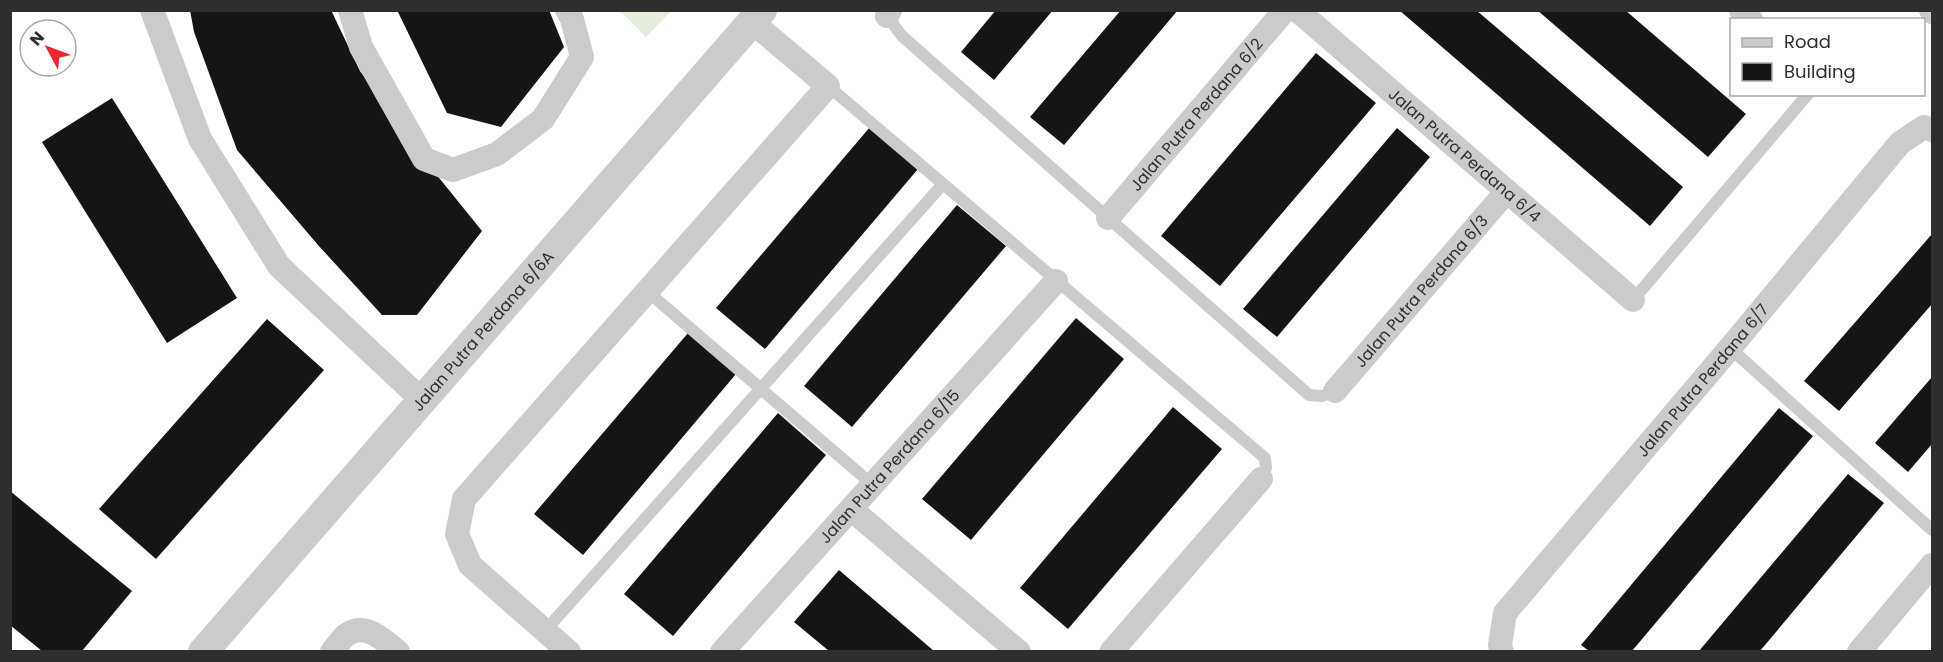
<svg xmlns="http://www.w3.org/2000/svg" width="1943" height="662" viewBox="0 0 1943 662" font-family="Poppins,sans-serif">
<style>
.green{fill:#e4ecdb}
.building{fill:#151515}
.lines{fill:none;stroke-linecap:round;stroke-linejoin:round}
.service{stroke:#cbcbcb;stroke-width:12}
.minor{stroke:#cbcbcb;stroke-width:24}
.tertiary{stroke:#cbcbcb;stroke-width:30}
.labels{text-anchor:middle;stroke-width:6;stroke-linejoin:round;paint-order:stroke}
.street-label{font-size:16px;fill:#2e2e2e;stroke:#fff}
</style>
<rect width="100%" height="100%" fill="#fff"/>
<!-- green -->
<polygon class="green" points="620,11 671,11 646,37"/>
<!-- building -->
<g class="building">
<polygon points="190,10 331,10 360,71 419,153 482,231 417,315 382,315 318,245 237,150 194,32"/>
<polygon points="397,10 549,10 564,47 501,127 447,113"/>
<polygon points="996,10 1053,10 994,80 961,52"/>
<polygon points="1121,10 1178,10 1064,145 1030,117"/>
<polygon points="1399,10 1476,10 1683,187 1650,226"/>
<polygon points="1537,10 1625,10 1746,114 1708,157"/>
<polygon points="1316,53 1376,103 1220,286 1161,236"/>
<polygon points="112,98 237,298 167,343 42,142"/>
<polygon points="870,127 918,169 765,349 716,308"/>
<polygon points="1397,128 1430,157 1277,337 1243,309"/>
<polygon points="957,205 1006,246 852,427 804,386"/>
<polygon points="1932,234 1932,304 1839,411 1804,381"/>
<polygon points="1076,318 1124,359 971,540 922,499"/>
<polygon points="267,319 324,370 156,559 99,509"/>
<polygon points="688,333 736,374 583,555 534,514"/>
<polygon points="1932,377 1932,444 1908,472 1875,443"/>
<polygon points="1173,407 1222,449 1068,629 1020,588"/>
<polygon points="1779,408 1813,436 1632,651 1589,651 1581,645"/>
<polygon points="778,413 826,455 673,636 624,594"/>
<polygon points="1848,474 1884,503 1760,651 1699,651"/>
<polygon points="10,491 132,591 82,651 42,651 10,625"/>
<polygon points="839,570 934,651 829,651 794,622"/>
</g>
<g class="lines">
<!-- service -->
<g class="service">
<polyline points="887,16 902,36 1309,395 1322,396 1335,391"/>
<polyline points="828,86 1265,458 1266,468 1261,479"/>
<polyline points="648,292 873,485"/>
<polyline points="1633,300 1808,94"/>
<polyline points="1730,348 1932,530"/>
<polyline points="545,631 943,184"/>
</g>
<!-- minor -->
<g class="minor">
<polyline points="152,10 200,139 279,266 422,400"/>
<polyline points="350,10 361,47 424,159 453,170 497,154 543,119 582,57 572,19 567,10"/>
<path id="s1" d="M 1297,10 L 1633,300"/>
<polyline points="1741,10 1751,20"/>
<polyline points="1931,10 1932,12"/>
<polyline points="887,16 890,10"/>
<path id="s2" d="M 1108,218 L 1285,10"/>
<path id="s3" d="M 1335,391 L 1507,191"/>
<polyline points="851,509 1019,652"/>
<path d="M 332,652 C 337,646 342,637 348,634 C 366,622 385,641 398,652"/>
<polyline points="569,652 470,565 457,534 464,499 828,86 752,22"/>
<path id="s4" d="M 722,652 L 1056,281"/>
<polyline points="1111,652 1261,479"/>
<path id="s5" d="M 1502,652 L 1500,645 L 1505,613 L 1730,348 L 1900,143 L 1924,127 L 1932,130"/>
<polyline points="1859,652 1932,565"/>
</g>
<!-- tertiary -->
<path class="tertiary" id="s6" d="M 203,652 L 762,10"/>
</g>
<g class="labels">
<!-- street labels -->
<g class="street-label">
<text dy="6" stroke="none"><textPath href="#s2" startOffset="136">Jalan Putra Perdana 6/2</textPath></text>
<text dy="6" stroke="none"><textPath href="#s1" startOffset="222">Jalan Putra Perdana 6/4</textPath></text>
<text dy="6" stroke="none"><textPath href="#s3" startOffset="132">Jalan Putra Perdana 6/3</textPath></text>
<text dy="6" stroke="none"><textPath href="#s6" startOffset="426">Jalan Putra Perdana 6/6A</textPath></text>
<text dy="6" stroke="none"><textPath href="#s5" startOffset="345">Jalan Putra Perdana 6/7</textPath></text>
<text dy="6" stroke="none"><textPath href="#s4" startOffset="250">Jalan Putra Perdana 6/15</textPath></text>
</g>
</g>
<!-- border -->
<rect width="1943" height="662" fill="none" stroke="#2e2e2e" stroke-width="24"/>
<!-- legend -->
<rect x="1730" y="18" width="195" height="78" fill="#ffffff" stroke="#ababab" stroke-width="1.5"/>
<rect x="1742" y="38" width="30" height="9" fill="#cbcbcb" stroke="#ababab" stroke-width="1.5"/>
<text x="1784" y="48" font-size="18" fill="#2e2e2e">Road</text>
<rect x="1742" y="63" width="30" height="18" fill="#151515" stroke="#ababab" stroke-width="1.5"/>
<text x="1784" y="78" font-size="18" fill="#2e2e2e">Building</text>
<!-- north arrow -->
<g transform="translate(48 48) rotate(311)"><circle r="28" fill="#ffffff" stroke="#ababab" stroke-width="1.5"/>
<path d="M0-4.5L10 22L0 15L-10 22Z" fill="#ed2930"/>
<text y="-9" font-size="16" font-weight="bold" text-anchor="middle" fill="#2e2e2e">N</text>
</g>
</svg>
